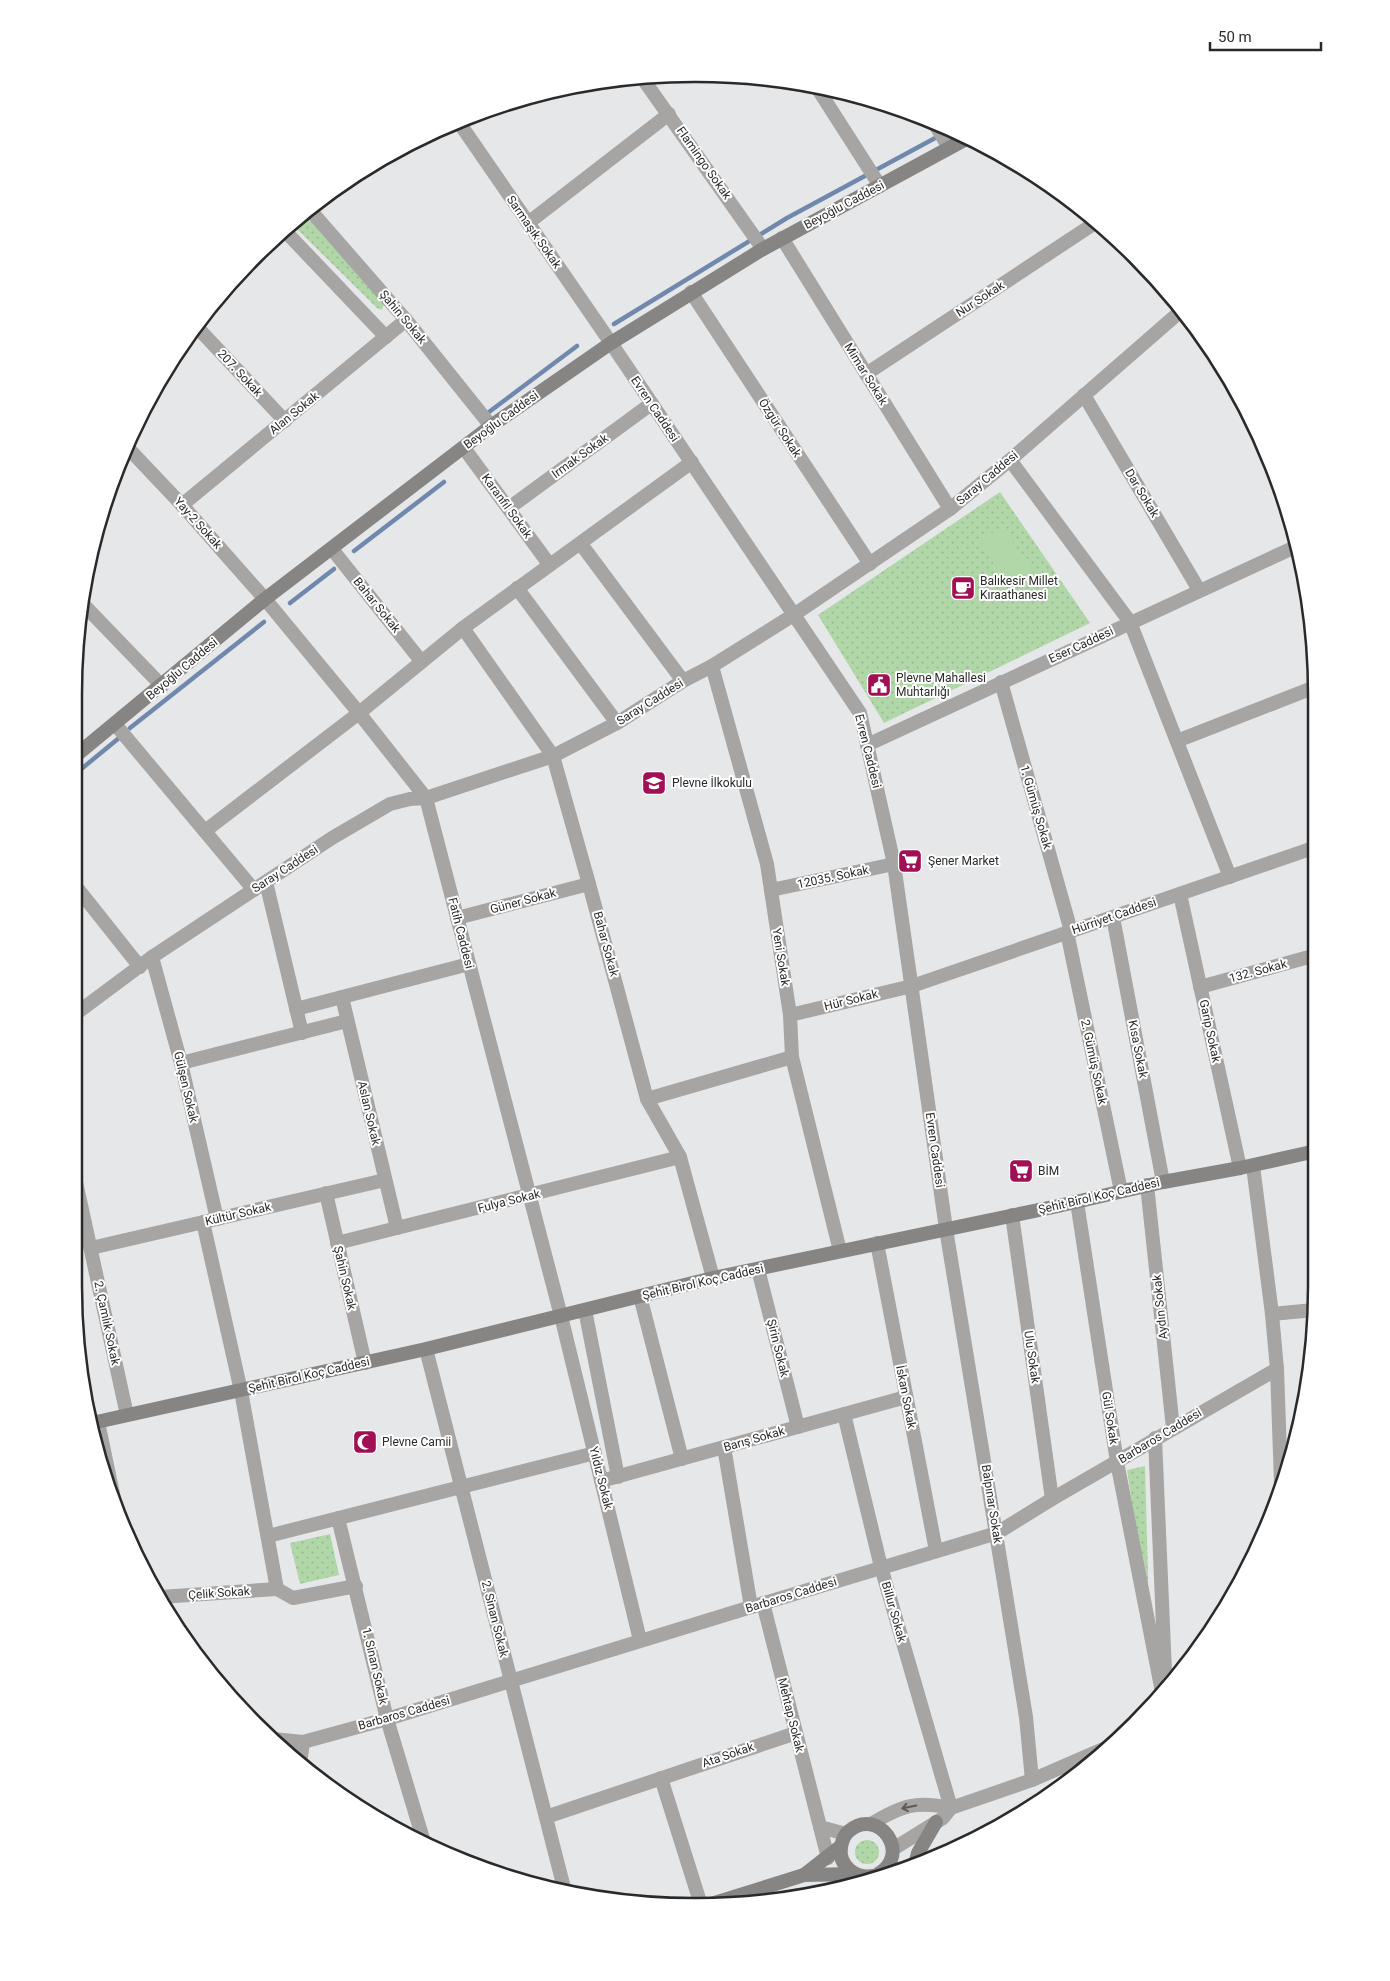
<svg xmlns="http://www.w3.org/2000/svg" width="1390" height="1981" viewBox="0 0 1390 1981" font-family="Roboto,sans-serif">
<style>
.grass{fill:url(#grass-dots)}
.garden{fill:#b1d7a9}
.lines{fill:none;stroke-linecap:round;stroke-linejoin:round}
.stream{stroke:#7188ad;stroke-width:4.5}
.minor{stroke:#a6a5a4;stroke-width:14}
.secondary{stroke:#868583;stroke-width:14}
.oneway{stroke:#5c5b5b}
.labels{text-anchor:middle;stroke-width:4;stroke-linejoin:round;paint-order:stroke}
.street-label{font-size:12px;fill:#2a2a2b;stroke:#fff}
.poi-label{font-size:12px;fill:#2a2a2b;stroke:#fff;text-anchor:start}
.rim{fill:none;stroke:#2a2a2b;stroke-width:2.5}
</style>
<defs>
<pattern id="grass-dots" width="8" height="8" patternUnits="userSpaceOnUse" patternTransform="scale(1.25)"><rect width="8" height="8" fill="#b1d7a9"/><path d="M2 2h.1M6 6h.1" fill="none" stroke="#98b992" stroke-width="1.8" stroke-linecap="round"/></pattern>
</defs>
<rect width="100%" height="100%" fill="#e6e7e9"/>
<!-- grass -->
<g class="grass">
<polygon points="306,214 384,304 382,310 377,308 293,225"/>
<polygon points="1000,492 1090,623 884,723 818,615"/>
<polygon points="1145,1466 1149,1611 1127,1470"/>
<polygon points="330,1534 339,1575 300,1584 290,1543"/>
<circle cx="867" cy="1852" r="12"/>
</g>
<!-- garden -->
<polygon class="garden" points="1002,526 1034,574 1011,589 979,542"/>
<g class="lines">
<!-- stream -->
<g class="stream">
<polyline points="614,324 787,218 950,130"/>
<polyline points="489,412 577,346"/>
<polyline points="354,551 444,482"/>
<polyline points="290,603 334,569"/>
<polyline points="130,728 264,622"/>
<polyline points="74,775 119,738"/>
</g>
<!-- minor -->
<g class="minor">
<polyline points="643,79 763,249"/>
<polyline points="816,86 880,186"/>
<polyline points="458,121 611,343 860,713 894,864 946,1229 1026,1717 1032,1780"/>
<polyline points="933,121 949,148"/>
<polyline points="311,211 406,320 491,426"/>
<polyline points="528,223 669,114"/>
<polyline points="285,231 386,337"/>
<polyline points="782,238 950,509"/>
<polyline points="691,292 870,564"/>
<polyline points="196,326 285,421"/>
<polyline points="866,374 1095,223"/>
<polyline points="1084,395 1199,590"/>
<polyline points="128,448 182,505 265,599 359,713 426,798 561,1316 640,1640"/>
<polyline points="464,448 549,564"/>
<polyline points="1010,460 1130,622 1230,877"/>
<polyline points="182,505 406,320"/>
<polyline points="509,508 651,404"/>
<polyline points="581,544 683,681"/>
<polyline points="332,549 421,661"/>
<polyline points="517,588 617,723"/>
<polyline points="83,604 162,686"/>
<polyline points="463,628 553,756 589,884 647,1099 680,1157 713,1278"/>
<polyline points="712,666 767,864 790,1015 792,1057 840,1251"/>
<polyline points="1001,682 1071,931"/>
<polyline points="115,724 254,890"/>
<polyline points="1177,741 1315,687"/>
<polyline points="867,745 1295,547"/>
<polyline points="205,831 359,713 463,628 692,462"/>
<polyline points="266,882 302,1033"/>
<polyline points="74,884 140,967"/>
<polyline points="771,890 894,864"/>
<polyline points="1180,894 1240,1168"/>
<polyline points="1113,917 1163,1182"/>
<polyline points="457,918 589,884"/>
<polyline points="1067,932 1121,1191"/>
<polyline points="152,957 181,1063 217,1219"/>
<polyline points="1200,987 1316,955"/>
<polyline points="342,997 397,1228"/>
<polyline points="296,1009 469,964"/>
<polyline points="74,1015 152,957 332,838 390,804 410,799 426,798 553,756 617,723 683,681 712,666 795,614 950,509 1010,460 1182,310"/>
<polyline points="790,1015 912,986 1316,847"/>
<polyline points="181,1063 347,1021"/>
<polyline points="647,1099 792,1057"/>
<polyline points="1253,1166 1272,1314 1277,1369 1281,1483"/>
<polyline points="74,1173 127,1415"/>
<polyline points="1147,1185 1173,1428"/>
<polyline points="326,1193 365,1363"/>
<polyline points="1077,1202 1117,1462 1162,1692"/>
<polyline points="1012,1215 1052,1499"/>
<polyline points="203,1222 241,1391 277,1589 293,1598 356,1586"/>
<polyline points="337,1243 680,1157"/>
<polyline points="877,1243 936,1551"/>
<polyline points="91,1248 385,1180"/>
<polyline points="758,1269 798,1427"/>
<polyline points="640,1296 682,1459"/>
<polyline points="585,1310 618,1477"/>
<polyline points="1272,1314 1314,1310"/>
<polyline points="426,1349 564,1888"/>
<polyline points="844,1414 881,1567 951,1808"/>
<polyline points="98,1422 116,1508"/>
<polyline points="1155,1438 1165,1672"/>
<polyline points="724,1447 751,1607"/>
<polyline points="601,1481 906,1397"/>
<polyline points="338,1518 387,1719 424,1842"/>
<polyline points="268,1536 595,1453"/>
<polyline points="160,1597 277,1589"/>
<polyline points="763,1603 828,1858"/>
<polyline points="273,1739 303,1742 387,1719 751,1607 997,1533 1052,1499 1277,1369"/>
<polyline points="300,1764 303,1742"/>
<polyline points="661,1778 701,1905"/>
<polyline points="546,1817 796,1733"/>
<path d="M 871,1824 C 901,1806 916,1800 951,1808"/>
<polyline points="820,1827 846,1834"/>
<polyline points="893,1849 943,1818 951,1808 1032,1780 1108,1747"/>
</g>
<!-- secondary -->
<g class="secondary">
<polyline points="74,757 265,599 491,426 611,343 763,249 966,139"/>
<polyline points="92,1423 426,1349 713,1278 1058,1206 1163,1182 1240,1168 1316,1151"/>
<polyline points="916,1861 918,1853 936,1822"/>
<polyline points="804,1875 841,1846"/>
<path d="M 873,1876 C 856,1879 838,1866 841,1847 C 842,1841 844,1835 849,1831 C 878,1806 913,1854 878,1874"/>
<polyline points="708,1905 804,1875 855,1874"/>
</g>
</g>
<!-- one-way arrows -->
<defs><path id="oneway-shaft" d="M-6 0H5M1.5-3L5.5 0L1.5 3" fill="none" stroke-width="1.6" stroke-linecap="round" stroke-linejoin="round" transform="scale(1.25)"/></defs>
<use class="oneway" href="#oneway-shaft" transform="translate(909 1807) rotate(168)"/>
<!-- icons -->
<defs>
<symbol id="cafe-square" viewBox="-11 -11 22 22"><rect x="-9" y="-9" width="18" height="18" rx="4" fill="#a10f55" stroke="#fff"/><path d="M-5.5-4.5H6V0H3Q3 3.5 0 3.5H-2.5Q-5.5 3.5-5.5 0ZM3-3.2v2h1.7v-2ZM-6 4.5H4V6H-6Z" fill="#fff"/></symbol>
<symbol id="civic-square" viewBox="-11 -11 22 22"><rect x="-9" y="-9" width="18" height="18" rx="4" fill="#a10f55" stroke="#fff"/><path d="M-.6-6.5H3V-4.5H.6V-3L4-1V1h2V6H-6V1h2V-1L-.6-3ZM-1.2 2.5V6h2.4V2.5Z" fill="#fff"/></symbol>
<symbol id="school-square" viewBox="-11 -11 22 22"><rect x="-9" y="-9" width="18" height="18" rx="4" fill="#a10f55" stroke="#fff"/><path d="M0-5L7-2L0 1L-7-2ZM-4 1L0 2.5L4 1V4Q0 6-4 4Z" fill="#fff"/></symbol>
<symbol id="supermarket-square" viewBox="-11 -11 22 22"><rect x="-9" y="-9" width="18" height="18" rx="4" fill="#a10f55" stroke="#fff"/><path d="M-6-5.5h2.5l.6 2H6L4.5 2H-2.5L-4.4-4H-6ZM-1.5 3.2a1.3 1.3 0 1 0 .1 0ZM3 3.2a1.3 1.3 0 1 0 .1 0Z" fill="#fff"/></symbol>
<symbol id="mosque-square" viewBox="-11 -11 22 22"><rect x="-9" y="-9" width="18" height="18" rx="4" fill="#a10f55" stroke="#fff"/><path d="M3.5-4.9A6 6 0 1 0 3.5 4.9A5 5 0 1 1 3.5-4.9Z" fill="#fff"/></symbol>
</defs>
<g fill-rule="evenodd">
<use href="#cafe-square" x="949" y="574" width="28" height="28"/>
<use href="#civic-square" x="865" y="671" width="28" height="28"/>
<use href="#school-square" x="640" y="769" width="28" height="28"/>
<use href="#supermarket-square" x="896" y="847" width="28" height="28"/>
<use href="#supermarket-square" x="1007" y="1157" width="28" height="28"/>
<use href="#mosque-square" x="351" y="1428" width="28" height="28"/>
</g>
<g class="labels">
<!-- street labels -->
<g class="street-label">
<text transform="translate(704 163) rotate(55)" y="4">Flamingo Sokak</text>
<text transform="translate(844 205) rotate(-28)" y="4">Beyoğlu Caddesi</text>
<text transform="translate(534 232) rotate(55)" y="4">Sarmaşık Sokak</text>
<text transform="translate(980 299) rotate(-33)" y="4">Nur Sokak</text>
<text transform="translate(403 317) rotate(50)" y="4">Şahin Sokak</text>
<text transform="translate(240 373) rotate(47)" y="4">207. Sokak</text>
<text transform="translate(866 374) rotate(58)" y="4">Mimar Sokak</text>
<text transform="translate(655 409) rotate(56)" y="4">Evren Caddesi</text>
<text transform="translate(294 413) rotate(-39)" y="4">Alan Sokak</text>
<text transform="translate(501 420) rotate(-36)" y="4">Beyoğlu Caddesi</text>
<text transform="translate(780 428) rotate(57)" y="4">Özgür Sokak</text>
<text transform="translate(580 456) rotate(-36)" y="4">Irmak Sokak</text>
<text transform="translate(987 478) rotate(-40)" y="4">Saray Caddesi</text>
<text transform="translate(1142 493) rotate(59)" y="4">Dar Sokak</text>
<text transform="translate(507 506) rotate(54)" y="4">Karanfil Sokak</text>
<text transform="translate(198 523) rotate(48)" y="4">Yay-2 Sokak</text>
<text transform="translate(377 605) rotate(51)" y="4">Bahar Sokak</text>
<text transform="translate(1081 645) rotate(-25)" y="4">Eser Caddesi</text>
<text transform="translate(182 669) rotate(-40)" y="4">Beyoğlu Caddesi</text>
<text transform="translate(650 702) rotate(-32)" y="4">Saray Caddesi</text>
<text transform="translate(868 751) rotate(76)" y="4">Evren Caddesi</text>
<text transform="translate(1036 807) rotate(74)" y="4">1. Gümüş Sokak</text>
<text transform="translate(285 869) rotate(-33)" y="4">Saray Caddesi</text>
<text transform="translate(833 877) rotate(-12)" y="4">12035. Sokak</text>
<text transform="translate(523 901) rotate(-15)" y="4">Güner Sokak</text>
<text transform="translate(1114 916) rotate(-19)" y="4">Hürriyet Caddesi</text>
<text transform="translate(461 933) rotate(76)" y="4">Fatih Caddesi</text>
<text transform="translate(606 944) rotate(75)" y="4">Bahar Sokak</text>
<text transform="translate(781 957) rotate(81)" y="4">Yeni Sokak</text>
<text transform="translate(1258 971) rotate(-15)" y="4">132. Sokak</text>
<text transform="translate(851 1000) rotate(-14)" y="4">Hür Sokak</text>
<text transform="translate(1210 1031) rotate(78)" y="4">Garip Sokak</text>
<text transform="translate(1138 1049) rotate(79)" y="4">Kısa Sokak</text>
<text transform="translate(1094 1062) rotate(78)" y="4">2. Gümüş Sokak</text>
<text transform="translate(186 1087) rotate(77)" y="4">Gülşen Sokak</text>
<text transform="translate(369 1113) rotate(77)" y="4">Aslan Sokak</text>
<text transform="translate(935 1150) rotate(82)" y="4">Evren Caddesi</text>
<text transform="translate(1099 1196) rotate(-13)" y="4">Şehit Birol Koç Caddesi</text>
<text transform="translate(509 1201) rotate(-14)" y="4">Fulya Sokak</text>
<text transform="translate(238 1214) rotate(-13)" y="4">Kültür Sokak</text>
<text transform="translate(345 1278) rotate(77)" y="4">Şahin Sokak</text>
<text transform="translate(703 1282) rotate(-13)" y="4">Şehit Birol Koç Caddesi</text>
<text transform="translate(1160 1307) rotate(-96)" y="4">Aydın Sokak</text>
<text transform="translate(107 1323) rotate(78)" y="4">2. Çamlık Sokak</text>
<text transform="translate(778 1348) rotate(76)" y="4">Şirin Sokak</text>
<text transform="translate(1032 1357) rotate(82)" y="4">Ulu Sokak</text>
<text transform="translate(309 1375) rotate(-13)" y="4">Şehit Birol Koç Caddesi</text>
<text transform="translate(906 1397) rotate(79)" y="4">İskan Sokak</text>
<text transform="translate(1110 1418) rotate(81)" y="4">Gül Sokak</text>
<text transform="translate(1160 1436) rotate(-31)" y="4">Barbaros Caddesi</text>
<text transform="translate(754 1439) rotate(-16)" y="4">Barış Sokak</text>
<text transform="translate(601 1478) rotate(76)" y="4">Yıldız Sokak</text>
<text transform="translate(992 1504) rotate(81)" y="4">Balpınar Sokak</text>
<text transform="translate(219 1593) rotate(-4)" y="4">Çelik Sokak</text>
<text transform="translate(791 1595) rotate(-17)" y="4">Barbaros Caddesi</text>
<text transform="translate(894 1612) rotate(74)" y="4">Billur Sokak</text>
<text transform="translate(495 1619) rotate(76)" y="4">2. Sinan Sokak</text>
<text transform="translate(375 1666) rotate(77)" y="4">1. Sinan Sokak</text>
<text transform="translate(404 1713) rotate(-16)" y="4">Barbaros Caddesi</text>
<text transform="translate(791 1715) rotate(76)" y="4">Mehtap Sokak</text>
<text transform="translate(728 1755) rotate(-19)" y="4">Ata Sokak</text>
</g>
<!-- poi labels -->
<g class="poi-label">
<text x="980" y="585">Balıkesir Millet<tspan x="980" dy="14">Kıraathanesi</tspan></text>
<text x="896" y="682">Plevne Mahallesi<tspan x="896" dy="14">Muhtarlığı</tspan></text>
<text x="672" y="787">Plevne İlkokulu</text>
<text x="928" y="865">Şener Market</text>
<text x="1038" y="1175">BİM</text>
<text x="382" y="1446">Plevne Camii</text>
</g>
</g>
<!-- crop -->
<path d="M0 0H1390V1981H0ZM694 82H696A612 612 0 0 1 1308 694V1286A612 612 0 0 1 696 1898H694A612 612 0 0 1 82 1286V694A612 612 0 0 1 694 82Z" fill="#fff" fill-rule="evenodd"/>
<path class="rim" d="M694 82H696A612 612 0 0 1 1308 694V1286A612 612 0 0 1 696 1898H694A612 612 0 0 1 82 1286V694A612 612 0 0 1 694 82Z"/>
<!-- scale -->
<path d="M1210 42v8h111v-8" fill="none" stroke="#2a2a2b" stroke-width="2.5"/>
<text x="1218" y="42" font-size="15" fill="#2a2a2b" stroke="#ffffff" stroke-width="4" paint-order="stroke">50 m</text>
</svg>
